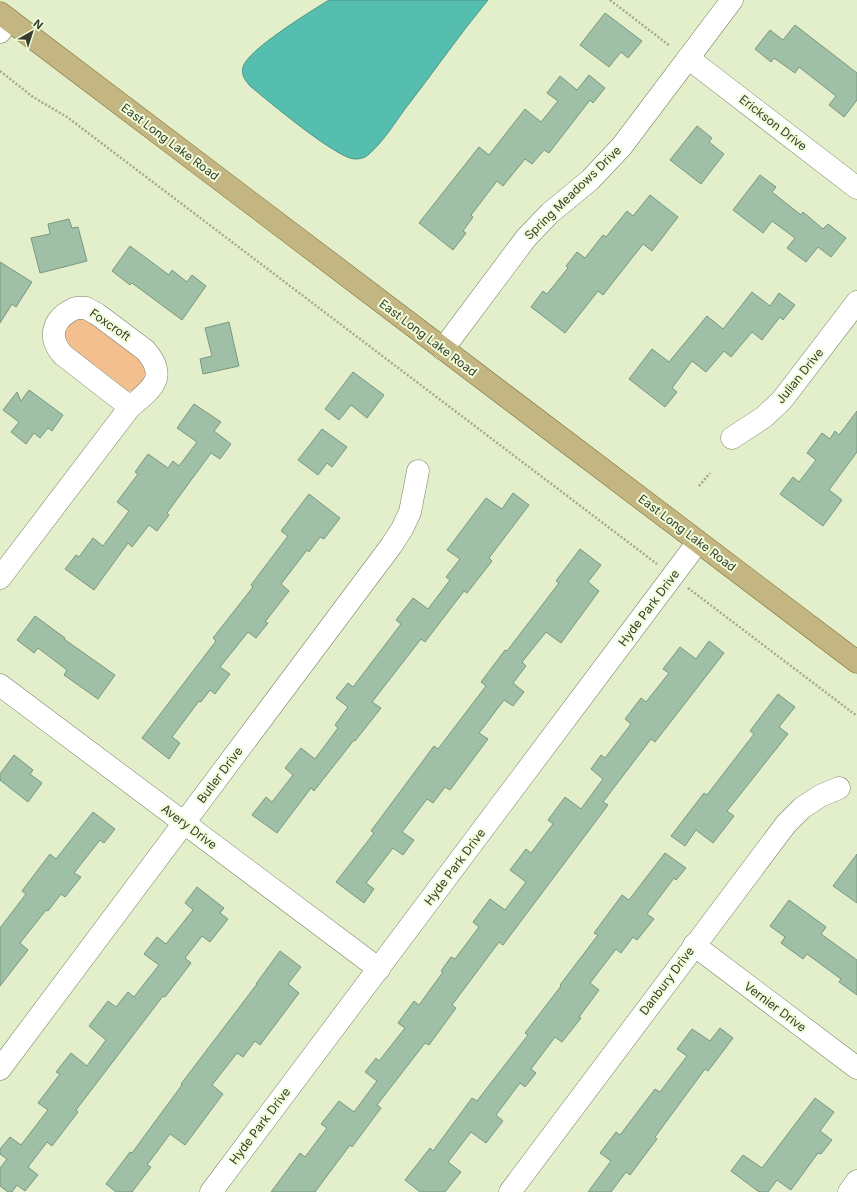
<svg xmlns="http://www.w3.org/2000/svg" width="857" height="1192" viewBox="0 0 857 1192" font-family="Inter,sans-serif">
<style>
.green{fill:#f3bf8f}
.water{fill:#55beaf;stroke:#4c9788}
.building{fill:#9fbfa7;stroke:#789880}
.lines{fill:none;stroke-linecap:round;stroke-linejoin:round}
.minor-casing{stroke:#788363;stroke-width:23}
.major-casing{stroke:#796c30;stroke-width:23}
.path{stroke:#a1aa8f;stroke-width:2.5;stroke-dasharray:2 2;stroke-linecap:butt}
.minor{stroke:#fff;stroke-width:22}
.major{stroke:#c4b683;stroke-width:22}
.labels{text-anchor:middle;stroke-width:4;stroke-linejoin:round;paint-order:stroke}
.street-label{font-size:12px;fill:#373c2e;stroke:#f0fdd9}
</style>
<rect width="100%" height="100%" fill="#e3efcb"/>
<!-- green -->
<polygon class="green" points="82,315 143,359 148,376 134,391 124,391 66,347 63,329"/>
<!-- water -->
<path class="water" d="M 329,0 L 488,0 C 459,35 433,73 405,109 C 394,124 383,142 369,154 C 365,158 360,159 355,159 C 337,159 267,100 250,86 C 245,80 241,75 243,67 C 247,50 313,10 329,0 Z"/>
<!-- building -->
<g class="building">
<polygon points="605,13 642,41 628,58 621,52 609,67 580,45"/>
<polygon points="795,25 857,73 857,100 844,117 829,105 836,96 799,67 795,73 774,58 771,62 755,49 770,30 783,40"/>
<polygon points="589,75 605,88 593,103 590,100 549,153 544,150 532,164 525,159 503,186 497,181 471,215 473,217 463,231 466,233 453,250 419,223 479,147 489,155 525,109 541,122 558,101 547,93 560,76 577,90"/>
<polygon points="697,126 712,138 709,142 724,154 701,184 670,160"/>
<polygon points="760,175 776,187 772,192 801,215 803,212 823,229 828,224 846,238 831,257 818,247 806,262 787,248 795,238 772,221 763,233 733,210"/>
<polygon points="650,195 678,217 652,251 643,244 603,295 598,291 565,333 531,307 543,291 547,294 568,268 566,266 577,252 585,258 603,235 606,237 627,211 633,216"/>
<polygon points="69,219 72,228 78,227 87,261 40,273 31,238 50,234 48,224"/>
<polygon points="130,246 169,275 172,270 187,282 192,275 206,286 182,320 132,283 130,285 112,271"/>
<polygon points="0,262 32,282 16,307 12,304 0,323"/>
<polygon points="752,292 770,306 779,293 795,305 783,320 780,317 762,340 752,332 731,357 724,351 706,372 692,361 672,388 677,392 665,407 629,379 652,349 669,362 707,316 723,329"/>
<polygon points="229,322 239,366 203,374 200,359 212,356 205,328"/>
<polygon points="353,372 384,395 367,418 351,405 339,420 325,409"/>
<polygon points="29,390 63,415 52,431 48,428 40,438 34,433 26,444 11,432 19,422 3,410 17,392 21,401"/>
<polygon points="194,404 221,422 214,431 231,444 220,459 211,453 167,513 169,515 157,531 149,525 132,547 128,543 94,590 65,569 76,555 79,557 93,538 103,546 129,511 117,502 138,474 135,472 148,454 168,468 173,461 179,466 197,442 177,428"/>
<polygon points="857,411 857,452 829,490 842,500 823,526 780,494 793,477 799,482 816,460 807,453 822,433 830,439 835,431 839,435"/>
<polygon points="322,429 347,447 332,467 327,463 318,475 298,460"/>
<polygon points="513,493 529,505 489,558 492,561 467,593 464,591 425,642 421,639 372,702 381,708 355,741 354,740 314,791 311,788 277,833 252,815 266,797 272,802 293,775 285,768 301,748 315,759 338,728 335,725 348,707 336,698 348,683 353,687 401,624 396,620 413,598 428,609 450,580 446,577 460,559 447,550 486,498 502,509"/>
<polygon points="309,494 340,518 324,539 320,537 309,552 307,550 281,584 289,591 265,622 268,623 256,638 248,632 220,667 230,674 215,694 210,690 201,702 199,701 172,737 180,743 169,759 142,738 216,641 213,638 253,587 251,585 288,536 281,531"/>
<polygon points="580,549 601,565 588,582 599,591 561,643 546,632 522,662 526,666 513,683 524,692 513,706 504,700 479,733 488,739 450,790 445,787 433,803 427,799 402,832 414,840 403,855 393,848 366,883 374,889 364,903 336,882 374,833 371,831 434,746 438,749 486,686 481,682 505,650 507,651 559,583 556,581"/>
<polygon points="35,616 65,638 64,639 115,675 98,699 64,675 67,670 38,648 34,653 17,640"/>
<polygon points="709,641 724,653 655,742 651,739 603,802 608,805 503,945 499,942 452,1005 456,1008 429,1045 425,1043 377,1105 381,1108 352,1147 350,1145 315,1192 271,1192 300,1153 305,1157 327,1128 321,1124 339,1101 354,1112 377,1081 365,1072 376,1058 379,1061 405,1028 398,1023 414,1001 419,1005 443,972 441,971 451,957 455,959 479,927 473,922 490,899 505,910 526,882 510,870 526,849 531,853 553,824 548,820 565,797 581,809 603,779 591,769 601,755 605,758 631,724 625,719 641,698 646,702 669,673 663,669 680,647 696,659"/>
<polygon points="778,694 795,707 779,727 788,734 727,811 734,816 713,843 696,830 685,846 671,836 704,793 707,795 754,734 750,731"/>
<polygon points="14,755 33,770 30,774 42,783 28,802 0,780 0,774"/>
<polygon points="93,812 115,829 104,843 100,840 74,873 81,877 65,897 61,894 48,911 46,910 20,943 28,950 0,986 0,928 26,894 22,891 50,854 56,859"/>
<polygon points="665,853 686,868 676,880 674,878 647,914 654,919 637,940 633,937 621,953 616,949 590,983 599,990 579,1017 581,1018 562,1042 555,1037 531,1069 536,1073 525,1087 520,1083 496,1115 503,1121 486,1143 471,1132 448,1162 461,1172 445,1192 420,1192 405,1180 430,1148 433,1151 472,1098 477,1101 528,1035 525,1033 561,986 560,985 598,935 594,933 622,895 629,900"/>
<polygon points="857,854 857,903 833,886"/>
<polygon points="197,887 224,908 220,913 228,919 210,942 202,936 185,958 191,963 165,997 163,996 76,1110 78,1112 52,1146 47,1142 28,1167 38,1175 25,1191 17,1185 12,1192 8,1192 0,1186 0,1168 7,1159 0,1154 0,1149 10,1137 21,1145 48,1110 38,1103 60,1074 56,1072 71,1053 87,1066 106,1040 89,1026 108,1001 116,1007 128,992 134,997 159,965 144,954 157,937 166,944 193,910 185,903"/>
<polygon points="789,900 826,927 821,934 857,960 857,995 839,982 841,979 807,954 803,959 781,943 785,937 770,926"/>
<polygon points="280,951 301,967 288,984 299,993 260,1045 255,1041 243,1057 237,1053 212,1085 223,1094 185,1145 170,1134 147,1165 151,1167 132,1192 116,1192 106,1184 130,1152 132,1153 182,1085 181,1084 257,984 256,984"/>
<polygon points="720,1028 733,1038 708,1071 705,1069 655,1137 657,1139 630,1175 626,1172 611,1192 588,1192 611,1161 600,1153 616,1132 620,1135 655,1089 660,1092 687,1056 677,1049 692,1029 710,1041"/>
<polygon points="815,1098 834,1112 820,1131 832,1140 821,1154 818,1153 791,1190 777,1180 768,1192 759,1192 731,1171 743,1155 762,1168"/>
</g>
<g class="lines">
<defs>
<g id="minor">
<polyline points="0,32 9,20"/>
<polyline points="688,58 857,188"/>
<path d="M 76,308 L 86,308 L 97,314 L 145,350 C 169,377 152,389 130,407 L 63,355 C 46,336 54,317 76,308 Z"/>
<polyline points="443,349 526,238 550,213 590,180 622,146 732,0"/>
<polyline points="732,438 764,417 782,400 857,302"/>
<polyline points="0,578 130,407"/>
<polyline points="0,685 379,969"/>
<polyline points="694,945 857,1068"/>
<polyline points="0,1069 391,546 402,529 410,512 418,471"/>
<polyline points="211,1192 698,542"/>
<polyline points="510,1192 786,824 802,808 820,796 839,788"/>
<polyline points="849,1192 857,1181"/>
</g>
<polyline id="major" points="0,13 857,662"/>
</defs>
<!-- minor casing -->
<use href="#minor" class="minor-casing"/>
<!-- major casing -->
<use href="#major" class="major-casing"/>
<!-- path -->
<g class="path">
<polyline points="610,0 670,46"/>
<polyline points="0,71 33,97 67,117 657,564"/>
<polyline points="699,486 710,473"/>
<polyline points="688,588 857,716"/>
</g>
<!-- minor -->
<use href="#minor" class="minor"/>
<!-- major -->
<use href="#major" class="major"/>
</g>
<g class="labels">
<!-- street labels -->
<g class="street-label">
<text transform="translate(773 123) rotate(38)" y="4">Erickson Drive</text>
<text transform="translate(170 142) rotate(37)" y="4">East Long Lake Road</text>
<text transform="translate(573 193) rotate(-44)" y="4">Spring Meadows Drive</text>
<text transform="translate(110 325) rotate(35)" y="4">Foxcroft</text>
<text transform="translate(428 338) rotate(37)" y="4">East Long Lake Road</text>
<text transform="translate(800 376) rotate(-51)" y="4">Julian Drive</text>
<text transform="translate(687 533) rotate(37)" y="4">East Long Lake Road</text>
<text transform="translate(649 608) rotate(-53)" y="4">Hyde Park Drive</text>
<text transform="translate(220 775) rotate(-53)" y="4">Butler Drive</text>
<text transform="translate(189 827) rotate(37)" y="4">Avery Drive</text>
<text transform="translate(455 867) rotate(-53)" y="4">Hyde Park Drive</text>
<text transform="translate(667 981) rotate(-53)" y="4">Danbury Drive</text>
<text transform="translate(775 1007) rotate(37)" y="4">Vernier Drive</text>
<text transform="translate(260 1126) rotate(-53)" y="4">Hyde Park Drive</text>
</g>
</g>
<!-- north arrow -->
<g transform="translate(32 32) rotate(39)" stroke="#f0fdd9" stroke-width="3" paint-order="stroke">
<path d="M0-3L7 15L0 10L-7 15Z" fill="#373c2e"/>
<text y="-6" font-size="11" font-weight="bold" text-anchor="middle" fill="#373c2e">N</text>
</g>
</svg>
